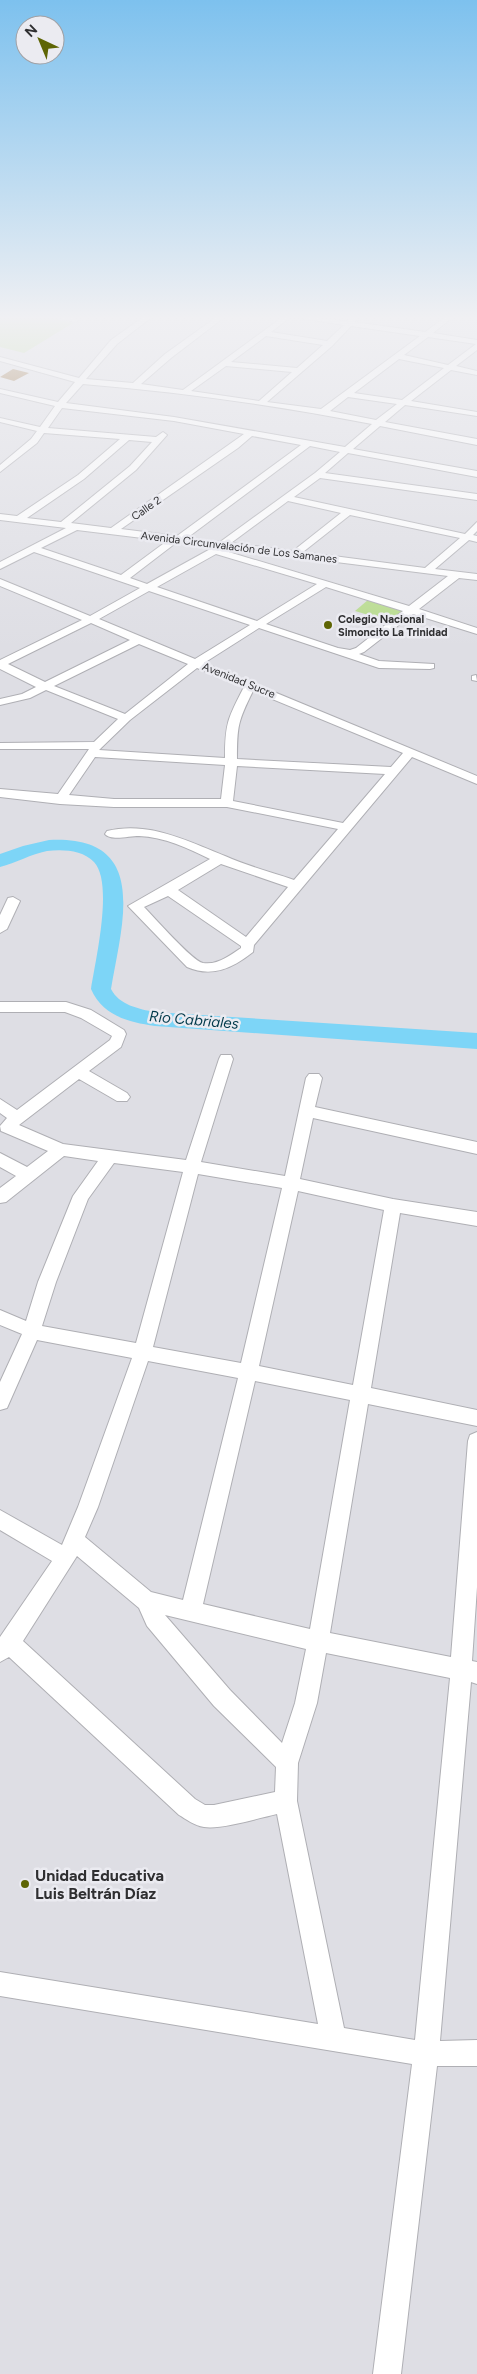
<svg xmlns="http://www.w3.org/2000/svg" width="477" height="2374" viewBox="0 0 477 2374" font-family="Figtree,sans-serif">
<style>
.green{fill:#b7db8c}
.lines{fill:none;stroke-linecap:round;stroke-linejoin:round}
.river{fill:#7dd5f7;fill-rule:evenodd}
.building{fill:#825113}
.minor-casing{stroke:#afafb4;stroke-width:2}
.minor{fill:#fff;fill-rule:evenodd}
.poi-dot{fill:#5e6504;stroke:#ebebf1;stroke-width:2}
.labels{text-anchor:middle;stroke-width:5;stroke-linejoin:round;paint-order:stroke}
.far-street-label{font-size:11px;fill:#2f2f31;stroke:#ebebf1}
.far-poi-label{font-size:11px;font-weight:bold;fill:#2f2f31;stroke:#ebebf1;text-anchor:start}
.water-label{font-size:15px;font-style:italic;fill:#023a4b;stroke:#ebebf1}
.near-poi-label{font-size:16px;font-weight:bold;fill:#2f2f31;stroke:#ebebf1;text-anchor:start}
</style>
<rect width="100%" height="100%" fill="#dedee4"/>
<!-- green -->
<g class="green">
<polygon points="0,316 44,316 73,323 24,353 0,347"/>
<polygon points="368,600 405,611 392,622 355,611"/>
</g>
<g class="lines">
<!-- river -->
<path class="river" d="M 49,840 C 151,835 122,923 111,989 C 119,1005 139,1009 155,1012 L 477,1033 L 477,1049 L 155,1026 C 128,1022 103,1016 91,989 C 95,962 114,883 94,862 C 83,850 62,849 47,851 C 31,854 16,863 0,867 L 0,854 L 23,846 Z"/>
</g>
<!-- building -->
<polygon class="building" points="13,369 29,373 14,381 0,377"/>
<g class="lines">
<defs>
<g id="minor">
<polygon points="53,316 66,316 79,320 75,322"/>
<path d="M 145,316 L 153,316 L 117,344 L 86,379 L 133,383 L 165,354 L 218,316 L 226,316 L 171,358 L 141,384 L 183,390 L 284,316 L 292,316 L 271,332 L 327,341 L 344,325 L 300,318 L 297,316 L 347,321 L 352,316 L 358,316 L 354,322 L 425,332 L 447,316 L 454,316 L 433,333 L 477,340 L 477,350 L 456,366 L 477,371 L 477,375 L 451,370 L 411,401 L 477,412 L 477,416 L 405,405 L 385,422 L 477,439 L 477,445 L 380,426 L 353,449 L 477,471 L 477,477 L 348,453 L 325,473 L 477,494 L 477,500 L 320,478 L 294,497 L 465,534 L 477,522 L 477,531 L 473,535 L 477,536 L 477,542 L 469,540 L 435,569 L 477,574 L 477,580 L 459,578 L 419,609 L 477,628 L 477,634 L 413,614 L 364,652 L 359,654 L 379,661 L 434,664 L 434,668 L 430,669 L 379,668 L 259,628 L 204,663 L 477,776 L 477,784 L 412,757 L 254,945 L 253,952 C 233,968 212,978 187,967 L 128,906 L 210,859 C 188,848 164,837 139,836 C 129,836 111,841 105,834 L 107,831 C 149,821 187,841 225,856 C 247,866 271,872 294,880 L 338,829 L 227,807 L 114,807 L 60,804 L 0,797 L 0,789 L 58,794 L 89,749 L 0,749 L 0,743 L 94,742 L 118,719 L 46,690 L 30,698 L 0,705 L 0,699 L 22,694 L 36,687 L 0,669 L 0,660 L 82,620 L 0,586 L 0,579 L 90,616 L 140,588 L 34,552 L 0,569 L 0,562 L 66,528 L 0,520 L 0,514 L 17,516 L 78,475 L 120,439 L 44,433 L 37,443 L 0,472 L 0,465 L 31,439 L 37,431 L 0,422 L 0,418 L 40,427 L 55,406 L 0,393 L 0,389 L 58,402 L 75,382 L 0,361 L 0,357 L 79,378 L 111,340 ZM 351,326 L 420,336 L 321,409 L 267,402 L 332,346 ZM 266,336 L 323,345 L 297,368 L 231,362 ZM 428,337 L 476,344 L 448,365 L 404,355 ZM 399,359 L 444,368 L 402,400 L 354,393 ZM 226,366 L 292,372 L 259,401 L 191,391 ZM 83,384 C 179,392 276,405 372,424 L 345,447 L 174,417 L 66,403 ZM 348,397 L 397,404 L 376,420 L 330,411 ZM 62,408 L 174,421 L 244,434 L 111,528 L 71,523 L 136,470 L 167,435 L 163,432 L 156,437 L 48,428 ZM 252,436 L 301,445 L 177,536 L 121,529 L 238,448 ZM 129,440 L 152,442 L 130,466 L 61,522 L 27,518 L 84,479 ZM 310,446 L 340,452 L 315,473 L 220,542 L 187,538 ZM 288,501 L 341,513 L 293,551 L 231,543 ZM 350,515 L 460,538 L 425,568 L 303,552 ZM 77,530 L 167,541 L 121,575 L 41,548 ZM 177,542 L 214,547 L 147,584 L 130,578 ZM 224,548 L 448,576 L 409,606 L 222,550 ZM 216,554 L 317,584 L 257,621 L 157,587 ZM 326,587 L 403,611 L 356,648 L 350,650 L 338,648 L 266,624 ZM 149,591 L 250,625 L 195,659 L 99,619 ZM 91,623 L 130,640 L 45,682 L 8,664 ZM 139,644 L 188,664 L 125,714 L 54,686 ZM 197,668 L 244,687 C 228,718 225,723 225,758 L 99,750 L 130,720 ZM 253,691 L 403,753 L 391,767 L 237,759 C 237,726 238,721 253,691 ZM 95,757 L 225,765 L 221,799 L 114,799 L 69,795 ZM 237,766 L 385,774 L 343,823 L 233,801 ZM 221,864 L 288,887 L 246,937 L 178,890 ZM 168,896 L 241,946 L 241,948 C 229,956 218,965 203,963 C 192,961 154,917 144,907 Z"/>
<polygon points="476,675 477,681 472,680 472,676"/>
<polygon points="13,897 20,901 7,929 0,933 0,915 8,898"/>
<path d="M 0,1002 L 66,1002 L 91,1010 L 124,1030 L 126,1034 L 121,1047 L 89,1071 L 127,1093 L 130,1097 L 127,1101 L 117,1101 L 79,1079 L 19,1125 L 63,1144 L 186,1160 L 219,1059 L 221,1055 L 231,1055 L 233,1059 L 201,1162 L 285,1176 L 306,1078 L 309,1074 L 319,1074 L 322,1078 L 315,1107 L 477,1142 L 477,1154 L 313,1118 L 300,1179 L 393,1199 L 477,1212 L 477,1226 L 400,1213 L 371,1388 L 477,1410 L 477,1426 L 368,1404 L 330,1633 L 451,1657 L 468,1441 L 470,1435 L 477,1432 L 477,1587 L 472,1661 L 477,1662 L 477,1684 L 471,1682 L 440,2041 L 477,2040 L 477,2066 L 437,2066 L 401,2374 L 373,2374 L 412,2064 L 0,1996 L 0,1972 L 318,2024 L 277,1814 C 259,1818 220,1830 204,1827 C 195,1826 186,1819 179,1815 L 9,1657 L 0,1662 L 0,1637 L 52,1561 L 0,1530 L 0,1510 L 62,1545 L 78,1507 L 132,1358 L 37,1340 L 7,1408 L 0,1410 L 0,1382 L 22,1334 L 0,1325 L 0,1310 L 26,1321 L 38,1282 L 73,1196 L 98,1161 L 64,1156 L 6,1202 L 0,1203 L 0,1188 L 16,1176 L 0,1167 L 0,1153 L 27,1167 L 48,1151 L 1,1131 L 0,1126 L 7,1118 L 0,1113 L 0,1099 L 17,1110 L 110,1040 L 112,1036 L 81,1018 L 65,1012 L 0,1012 ZM 114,1163 L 183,1172 L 136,1343 L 42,1326 L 56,1282 L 88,1199 ZM 198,1174 L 282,1188 L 241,1363 L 153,1347 ZM 298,1191 L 384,1210 L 353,1385 L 259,1366 ZM 148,1361 L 238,1378 L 183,1600 L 151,1592 L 85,1537 L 98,1507 ZM 255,1381 L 350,1400 L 310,1629 L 203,1604 ZM 77,1556 L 139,1608 L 147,1626 L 214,1706 L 276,1767 L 275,1792 L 214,1805 L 205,1805 L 195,1799 L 23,1641 ZM 165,1615 L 306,1649 L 295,1703 L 282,1743 L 230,1690 ZM 326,1653 L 450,1678 L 415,2040 L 344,2028 L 297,1801 L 298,1763 L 317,1703 Z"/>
</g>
</defs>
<!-- minor casing -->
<use href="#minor" class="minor-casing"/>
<!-- minor -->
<use href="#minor" class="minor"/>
</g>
<!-- sky -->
<linearGradient id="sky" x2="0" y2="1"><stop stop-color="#7dc1ee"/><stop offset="0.49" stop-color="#f0f0f3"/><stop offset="1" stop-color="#f0f0f3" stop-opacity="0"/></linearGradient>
<rect width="477" height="648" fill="url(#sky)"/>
<!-- markers -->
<g class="poi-dot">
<circle cx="328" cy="625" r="5"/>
<circle cx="25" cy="1884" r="5"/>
</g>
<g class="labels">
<!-- far-street labels -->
<g class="far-street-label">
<text transform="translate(146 508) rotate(-35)" y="4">Calle 2</text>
<text transform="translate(239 547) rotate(7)" y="4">Avenida Circunvalación de Los Samanes</text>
<text transform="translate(239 680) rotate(22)" y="4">Avenidad Sucre</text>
</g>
<!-- far-poi labels -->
<g class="far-poi-label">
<text x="338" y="623">Colegio Nacional<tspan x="338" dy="13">Simoncito La Trinidad</tspan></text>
</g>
<!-- water labels -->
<g class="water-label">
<text transform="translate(194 1020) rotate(5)" y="5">Río Cabriales</text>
</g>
<!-- near-poi labels -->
<g class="near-poi-label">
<text x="35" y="1881">Unidad Educativa<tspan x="35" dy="18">Luis Beltrán Díaz</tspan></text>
</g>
</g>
<!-- north arrow -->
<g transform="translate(40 40) rotate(316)"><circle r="24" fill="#ebebf1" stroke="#a0a0a4"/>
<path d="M0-4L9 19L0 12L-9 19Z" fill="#5e6504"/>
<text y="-8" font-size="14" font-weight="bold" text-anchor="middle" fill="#2f2f31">N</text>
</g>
</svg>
